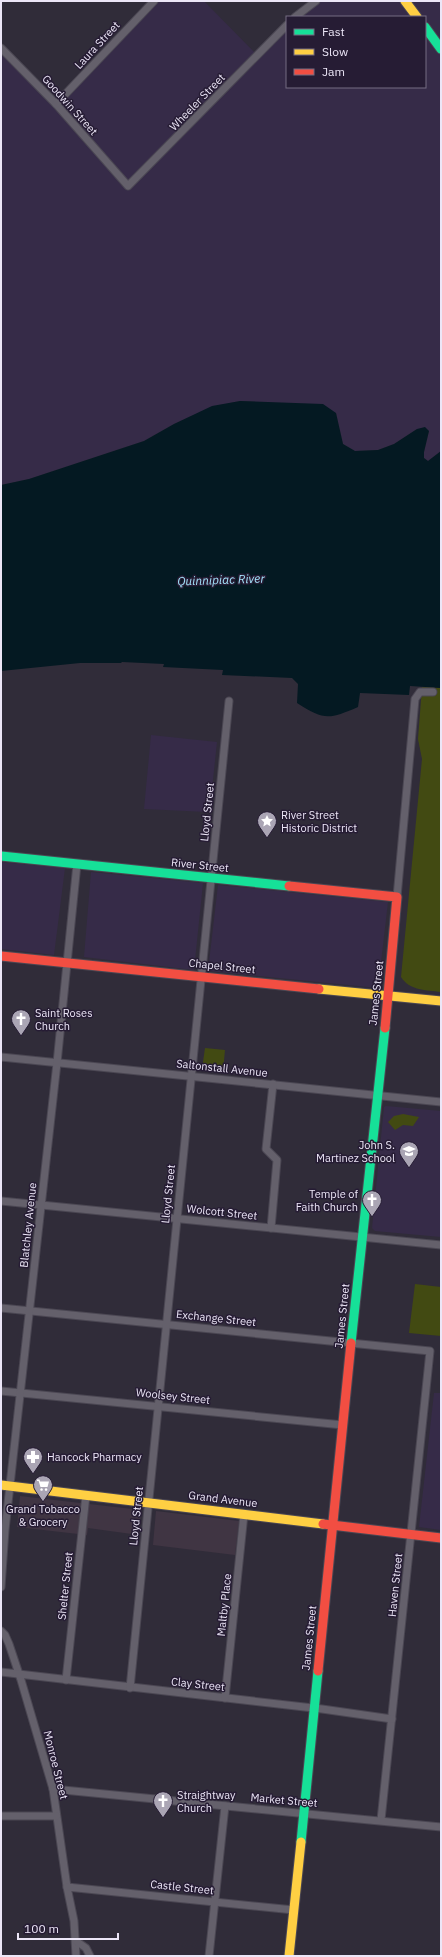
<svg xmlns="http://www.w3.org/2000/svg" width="442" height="1957" viewBox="0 0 442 1957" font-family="'IBM Plex Sans',sans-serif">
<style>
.commercial{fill:#403543}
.built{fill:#362b48}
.green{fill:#424a12}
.water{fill:#041922}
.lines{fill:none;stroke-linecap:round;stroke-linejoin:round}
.street-casing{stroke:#4b4753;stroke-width:9}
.fast-casing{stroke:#4b4753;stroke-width:11}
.slow-casing{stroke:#4b4753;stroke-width:11}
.jam-casing{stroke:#4b4753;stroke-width:11}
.street{stroke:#64606b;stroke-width:7}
.fast{stroke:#16e098;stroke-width:9}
.slow{stroke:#ffcf43;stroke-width:9}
.jam{stroke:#f24e42;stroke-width:9}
.labels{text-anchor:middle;stroke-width:3;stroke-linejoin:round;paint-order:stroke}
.street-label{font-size:11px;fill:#ece6f7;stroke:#261c34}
.poi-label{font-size:11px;fill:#ece6f7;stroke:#261c34;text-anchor:start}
.water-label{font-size:12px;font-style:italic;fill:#a3e3fb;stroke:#261c34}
</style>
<rect width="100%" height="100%" fill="#302c39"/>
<!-- commercial -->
<g class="commercial">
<polygon points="20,1496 141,1510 139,1535 88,1528 87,1535 17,1527"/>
<polygon points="156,1511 239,1521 235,1555 153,1545"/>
</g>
<!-- built -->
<g class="built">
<polygon points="154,1 204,1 257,55 287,25 287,87 425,87 425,17 295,17 316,1 441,1 441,451 428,461 424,458 424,452 429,431 417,429 394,444 378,450 355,451 343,444 336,413 272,403 240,401 212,407 174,424 144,441 29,479 1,485 1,48 56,104"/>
<polygon points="151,735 217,742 211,798 209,798 207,812 144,809"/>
<polygon points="1,862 65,868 54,955 1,949"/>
<polygon points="91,872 203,883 194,970 84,957"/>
<polygon points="218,885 388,902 378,988 208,971"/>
<polygon points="386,1106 441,1111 441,1237 375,1231 372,1228 384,1107"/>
<polygon points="434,1393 441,1393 441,1530 419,1527"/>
</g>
<!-- green -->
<g class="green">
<path d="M 422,687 L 441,688 L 441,992 C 426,990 410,991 401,977 L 422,759 L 418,739 Z"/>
<polygon points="205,1048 225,1050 223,1071 202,1069"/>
<polygon points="403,1114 419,1117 413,1126 403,1125 395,1130 388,1122 394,1116"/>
<polygon points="415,1284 441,1287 441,1336 409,1333"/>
</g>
<!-- water -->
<path class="water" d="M 240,401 L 323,404 L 336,413 L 343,444 L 355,451 L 378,450 L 394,444 L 417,429 L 425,427 L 429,431 L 424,452 L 424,458 L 428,461 L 441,451 L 441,688 L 410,686 L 409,695 L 360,693 L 358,707 C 328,720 324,720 297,703 L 298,684 L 292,678 L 222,675 L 223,670 L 163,667 L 164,664 L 122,662 L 121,663 L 80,663 L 1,671 L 1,485 L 29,479 L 144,441 L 174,424 L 212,406 Z"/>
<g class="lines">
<defs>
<g id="street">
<polyline points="295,17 316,1"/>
<polyline points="1,48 56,104 128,186 287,25"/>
<polyline points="56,104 154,1"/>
<polyline points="397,897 415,699 420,692 433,692"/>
<polyline points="1,1057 441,1102"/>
<polyline points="1,1201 441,1245"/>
<polyline points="271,1228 277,1160 266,1149 273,1084"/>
<polyline points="1,1308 430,1351 381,1820"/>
<polyline points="1,1391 343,1425"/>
<polyline points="1,1587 5,1530 57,1063 77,864"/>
<polyline points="1,1631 5,1635 9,1644 21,1680 53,1789 67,1887 74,1921 76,1956"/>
<polyline points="1,1672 322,1709 392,1719"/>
<polyline points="66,1680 86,1495"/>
<polyline points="130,1688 229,701"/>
<polyline points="225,1698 244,1514"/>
<polyline points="53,1789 441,1827"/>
<polyline points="1,1816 56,1816"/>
<polyline points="67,1887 294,1910"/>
<polyline points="76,1941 86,1948 90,1956"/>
<polyline points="209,1956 225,1806"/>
</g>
<g id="fast">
<polyline points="425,27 441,49"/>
<polyline points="1,856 289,886"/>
<polyline points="351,1343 385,1028"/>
<polyline points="301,1842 318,1671"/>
</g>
<g id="slow">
<polyline points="405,1 417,17"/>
<polyline points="319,989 441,1001"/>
<polyline points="1,1485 323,1524"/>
<polyline points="289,1956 301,1842"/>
</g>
<g id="jam">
<polyline points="289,886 397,897 385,1028"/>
<polyline points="1,956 319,989"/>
<polyline points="323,1524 441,1538"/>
<polyline points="318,1671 351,1343"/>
</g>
</defs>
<!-- street casing -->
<use href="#street" class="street-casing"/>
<!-- fast casing -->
<use href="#fast" class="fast-casing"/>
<!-- slow casing -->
<use href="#slow" class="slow-casing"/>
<!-- jam casing -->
<use href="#jam" class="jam-casing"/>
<!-- street -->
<use href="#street" class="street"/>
<!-- fast -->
<use href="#fast" class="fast"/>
<!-- slow -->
<use href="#slow" class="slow"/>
<!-- jam -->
<use href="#jam" class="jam"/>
</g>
<!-- icons -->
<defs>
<symbol id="sight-pin" viewBox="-11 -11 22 30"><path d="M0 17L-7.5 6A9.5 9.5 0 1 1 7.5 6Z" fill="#aaa5b4" stroke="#261c34"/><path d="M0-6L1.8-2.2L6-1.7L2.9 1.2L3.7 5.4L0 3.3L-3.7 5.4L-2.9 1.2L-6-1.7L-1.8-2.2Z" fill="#fff"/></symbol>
<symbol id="church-pin" viewBox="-11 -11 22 30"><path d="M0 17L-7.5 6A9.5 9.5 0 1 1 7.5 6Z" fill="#aaa5b4" stroke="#261c34"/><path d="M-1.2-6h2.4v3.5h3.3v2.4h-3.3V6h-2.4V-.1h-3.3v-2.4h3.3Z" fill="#fff"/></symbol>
<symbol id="school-pin" viewBox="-11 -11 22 30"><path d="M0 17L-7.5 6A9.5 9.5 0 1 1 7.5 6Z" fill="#aaa5b4" stroke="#261c34"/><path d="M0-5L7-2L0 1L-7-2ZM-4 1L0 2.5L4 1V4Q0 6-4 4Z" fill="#fff"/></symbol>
<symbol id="pharmacy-pin" viewBox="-11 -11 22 30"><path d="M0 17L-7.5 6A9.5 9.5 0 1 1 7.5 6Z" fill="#aaa5b4" stroke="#261c34"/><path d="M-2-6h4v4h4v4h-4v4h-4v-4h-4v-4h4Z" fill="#fff"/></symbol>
<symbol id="supermarket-pin" viewBox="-11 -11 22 30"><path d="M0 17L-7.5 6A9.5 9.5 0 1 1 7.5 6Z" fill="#aaa5b4" stroke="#261c34"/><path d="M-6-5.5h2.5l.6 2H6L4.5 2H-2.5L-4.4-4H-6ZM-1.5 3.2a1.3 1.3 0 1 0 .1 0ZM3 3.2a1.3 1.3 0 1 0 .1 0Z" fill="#fff"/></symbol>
</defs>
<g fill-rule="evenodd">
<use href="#sight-pin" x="256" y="810" width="22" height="30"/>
<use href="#church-pin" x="10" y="1008" width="22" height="30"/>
<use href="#school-pin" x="398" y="1140" width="22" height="30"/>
<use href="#church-pin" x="361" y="1189" width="22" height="30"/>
<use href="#pharmacy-pin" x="22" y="1446" width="22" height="30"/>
<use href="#supermarket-pin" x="32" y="1474" width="22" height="30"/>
<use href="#church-pin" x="152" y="1790" width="22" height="30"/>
</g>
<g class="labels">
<!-- street labels -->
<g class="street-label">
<text transform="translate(97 45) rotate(-47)" y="4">Laura Street</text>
<text transform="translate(197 102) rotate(-46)" y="4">Wheeler Street</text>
<text transform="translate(70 105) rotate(48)" y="4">Goodwin Street</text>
<text transform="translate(207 812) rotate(-84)" y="4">Lloyd Street</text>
<text transform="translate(200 865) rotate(6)" y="4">River Street</text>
<text transform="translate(222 966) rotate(6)" y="4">Chapel Street</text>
<text transform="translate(376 993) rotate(-84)" y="4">James Street</text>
<text transform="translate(222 1068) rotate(6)" y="4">Saltonstall Avenue</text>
<text transform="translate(168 1194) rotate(-84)" y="4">Lloyd Street</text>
<text transform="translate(222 1212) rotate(6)" y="4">Wolcott Street</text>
<text transform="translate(28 1225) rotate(-84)" y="4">Blatchley Avenue</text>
<text transform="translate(342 1316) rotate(-84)" y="4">James Street</text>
<text transform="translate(216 1318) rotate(6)" y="4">Exchange Street</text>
<text transform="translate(173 1396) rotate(6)" y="4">Woolsey Street</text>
<text transform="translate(223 1499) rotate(7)" y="4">Grand Avenue</text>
<text transform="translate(136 1516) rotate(-84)" y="4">Lloyd Street</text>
<text transform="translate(395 1585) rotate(-84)" y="4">Haven Street</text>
<text transform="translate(65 1586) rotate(-84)" y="4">Shelter Street</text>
<text transform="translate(224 1605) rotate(-84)" y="4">Maltby Place</text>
<text transform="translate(309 1638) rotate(-84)" y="4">James Street</text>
<text transform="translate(198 1684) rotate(6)" y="4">Clay Street</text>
<text transform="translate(56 1765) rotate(76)" y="4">Monroe Street</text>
<text transform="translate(284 1800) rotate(5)" y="4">Market Street</text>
<text transform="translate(182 1887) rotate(6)" y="4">Castle Street</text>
</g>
<!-- poi labels -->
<g class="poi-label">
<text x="281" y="819">River Street<tspan x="281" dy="13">Historic District</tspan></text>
<text x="35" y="1017">Saint Roses<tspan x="35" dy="13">Church</tspan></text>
<text x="395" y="1149" text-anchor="end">John S.<tspan x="395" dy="13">Martinez School</tspan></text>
<text x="358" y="1198" text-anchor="end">Temple of<tspan x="358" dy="13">Faith Church</tspan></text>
<text x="47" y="1461">Hancock Pharmacy</text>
<text x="43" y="1513" text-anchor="middle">Grand Tobacco<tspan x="43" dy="13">&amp; Grocery</tspan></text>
<text x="177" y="1799">Straightway<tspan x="177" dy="13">Church</tspan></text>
</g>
<!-- water labels -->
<g class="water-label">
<text transform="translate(221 580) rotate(-2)" y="4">Quinnipiac River</text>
</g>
</g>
<!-- border -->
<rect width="442" height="1957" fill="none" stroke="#ece6f7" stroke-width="4"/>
<!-- legend -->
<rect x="286" y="16" width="140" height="72" fill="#261c34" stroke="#756d82"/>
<rect x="294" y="29" width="20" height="6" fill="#16e098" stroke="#756d82"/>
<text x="322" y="36" font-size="12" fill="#ece6f7">Fast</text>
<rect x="294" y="49" width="20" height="6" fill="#ffcf43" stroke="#756d82"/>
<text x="322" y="56" font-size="12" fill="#ece6f7">Slow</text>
<rect x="294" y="69" width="20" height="6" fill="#f24e42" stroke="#756d82"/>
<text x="322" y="76" font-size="12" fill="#ece6f7">Jam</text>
<!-- scale -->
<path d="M18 1933v6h100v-6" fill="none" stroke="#ece6f7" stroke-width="2"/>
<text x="24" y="1933" font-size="12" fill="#ece6f7" stroke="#261c34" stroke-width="3" paint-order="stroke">100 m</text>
</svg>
